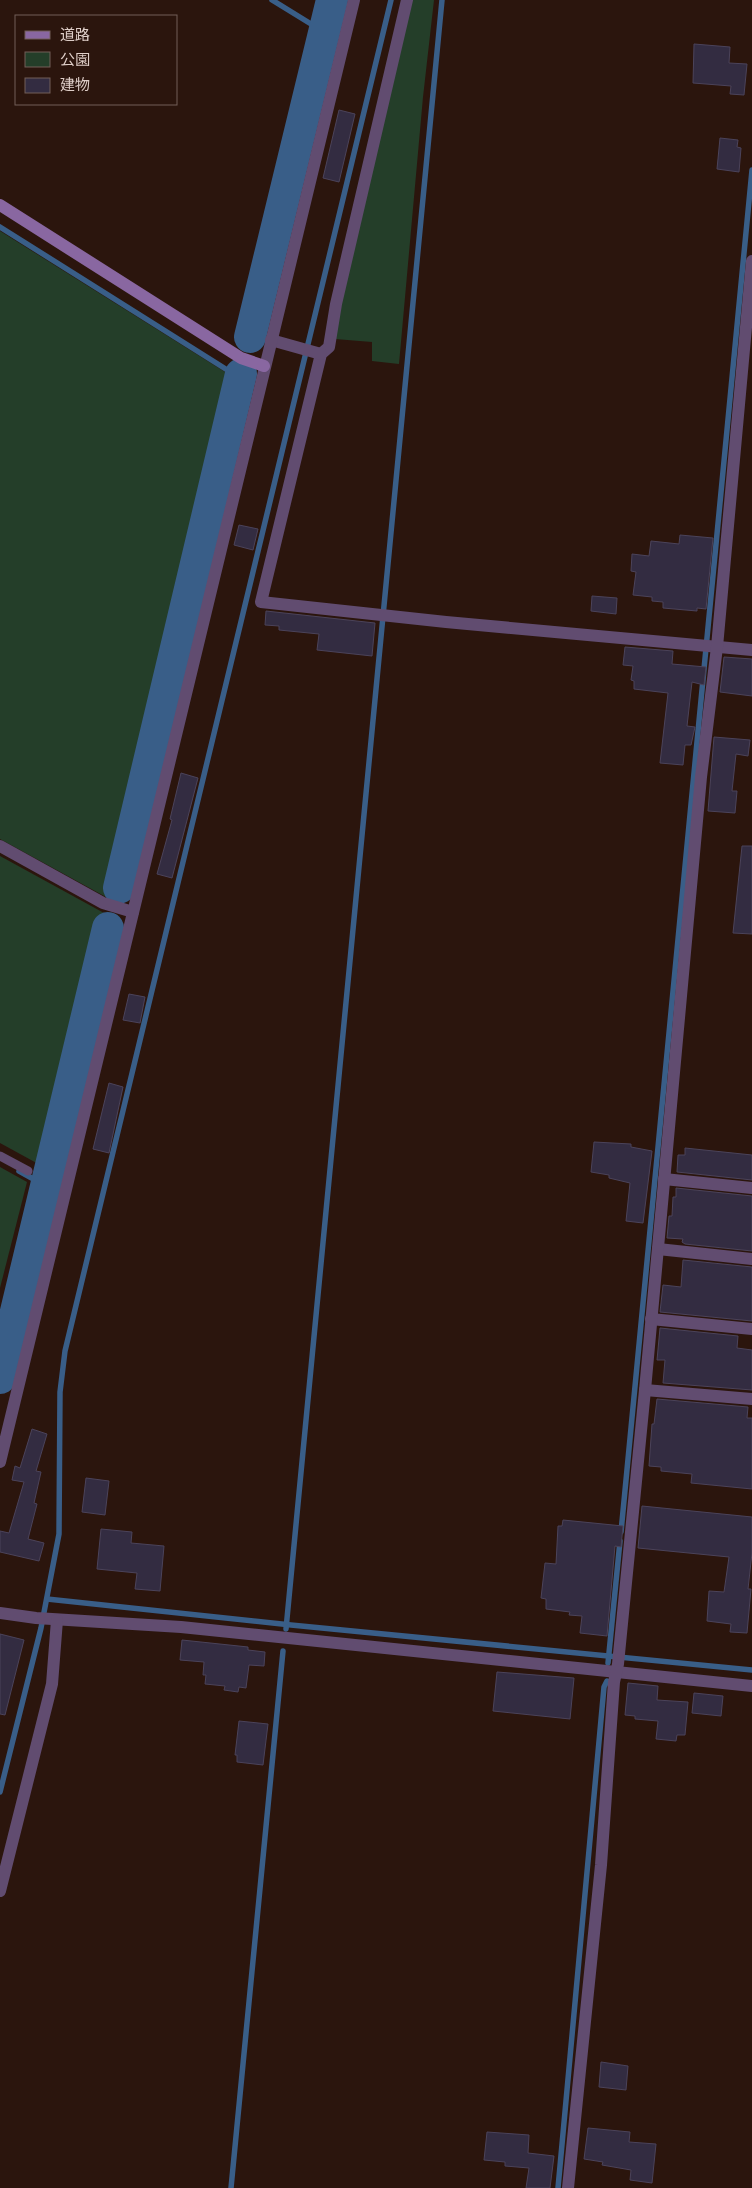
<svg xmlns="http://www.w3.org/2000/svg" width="752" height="2188" viewBox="0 0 752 2188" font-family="Montserrat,'Noto Sans JP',sans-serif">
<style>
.green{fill:#243e29}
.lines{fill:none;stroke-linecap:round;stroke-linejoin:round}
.stream{stroke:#395e88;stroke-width:5.5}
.river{stroke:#395e88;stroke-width:32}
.building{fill:#332c41;stroke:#4b435a}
.lane{stroke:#614c70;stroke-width:9}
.street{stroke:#614c70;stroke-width:12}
.secondary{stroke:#8967a1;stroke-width:12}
</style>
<rect width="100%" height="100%" fill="#2b150d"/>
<!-- green -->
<g class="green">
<polygon points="411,0 434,0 423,97 399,364 372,361 372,342 335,339 340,304"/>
<polygon points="0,231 233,377 106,897 0,839"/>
<polygon points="0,856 104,913 42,1166 0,1143"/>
<polygon points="0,1167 27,1182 0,1288"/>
</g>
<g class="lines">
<!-- stream -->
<g class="stream">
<polyline points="272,0 324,32"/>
<polyline points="0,227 240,378"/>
<polyline points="19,1171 46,1186"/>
<polyline points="621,1532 752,170"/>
<polyline points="47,1599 291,1625 752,1670"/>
<polyline points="286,1629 442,0"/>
<polyline points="608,1663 620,1541"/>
<polyline points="0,1792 41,1628 59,1534 60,1392 65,1351 391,0"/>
<polyline points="231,2188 283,1651"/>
<polyline points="558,2188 604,1687 607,1681"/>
</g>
<!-- river -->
<g class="river">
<polyline points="250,337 332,0"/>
<polyline points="119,888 241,374"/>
<polyline points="0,1378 108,928"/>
</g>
</g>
<!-- building -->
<g class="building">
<polygon points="694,44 730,47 729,63 747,64 744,95 730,94 731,86 693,83"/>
<polygon points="339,110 355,114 339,182 323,178"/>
<polygon points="720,138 738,140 737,147 741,148 739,172 717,169"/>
<polygon points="239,525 258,529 253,550 234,545"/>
<polygon points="680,535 713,538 706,609 697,608 697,611 663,608 663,602 652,601 652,597 633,595 636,572 631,571 632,554 649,556 651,541 679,544"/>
<polygon points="592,596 617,598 616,614 591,611"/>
<polygon points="266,611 375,623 372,656 317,650 319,634 279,630 279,626 265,625"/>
<polygon points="625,647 673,651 672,664 706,667 704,685 692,682 687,726 695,727 691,745 685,745 683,765 660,763 668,693 634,689 634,681 631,680 633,666 623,665"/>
<polygon points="724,657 752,659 752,696 720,692"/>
<polygon points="714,737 750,740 748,756 736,754 732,791 737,791 735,813 708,811"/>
<polygon points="181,773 198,778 172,878 157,874 172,820 170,819"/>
<polygon points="742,846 752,846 752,934 733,933"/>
<polygon points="129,994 145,997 140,1023 123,1020"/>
<polygon points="109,1083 123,1087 109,1153 93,1149"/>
<polygon points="594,1142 631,1144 631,1147 652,1151 643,1223 626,1221 630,1183 609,1178 609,1175 591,1172"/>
<polygon points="685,1148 752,1155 752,1180 677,1172 678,1155 685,1155"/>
<polygon points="676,1188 752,1196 752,1251 685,1244 682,1242 683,1239 667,1238 669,1216 672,1216 673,1197 676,1197"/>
<polygon points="683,1260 752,1267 752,1321 660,1312 663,1285 681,1287"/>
<polygon points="660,1328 738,1336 737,1348 752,1350 752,1390 663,1383 665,1360 657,1360"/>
<polygon points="657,1399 748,1407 747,1418 752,1418 752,1489 691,1483 692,1474 661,1471 661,1467 649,1466 652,1424 654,1424"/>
<polygon points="32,1429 47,1434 36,1471 41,1472 34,1503 37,1504 28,1539 44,1543 39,1561 0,1552 0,1531 9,1533 24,1482 12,1480 15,1466 20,1468"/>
<polygon points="86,1478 109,1481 105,1515 82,1512"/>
<polygon points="642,1506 752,1517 752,1553 748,1589 751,1589 747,1633 730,1632 731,1624 707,1621 709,1591 724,1592 729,1557 638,1548"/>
<polygon points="563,1520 623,1526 621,1547 615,1546 607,1636 580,1633 582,1616 569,1615 570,1612 546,1609 546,1599 541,1598 545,1563 556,1564 558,1526 562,1526"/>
<polygon points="101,1529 132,1532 131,1543 164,1546 160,1591 135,1589 137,1573 97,1569"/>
<polygon points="0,1634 24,1640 5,1715 0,1714"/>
<polygon points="182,1640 248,1647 248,1650 265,1652 264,1666 249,1665 246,1688 239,1687 238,1692 224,1690 225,1686 205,1684 206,1675 203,1675 204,1662 180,1660"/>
<polygon points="497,1672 574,1678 570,1719 493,1711"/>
<polygon points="628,1683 658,1686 657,1700 688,1702 685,1735 677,1735 676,1741 656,1739 658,1721 635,1719 635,1716 625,1715"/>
<polygon points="694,1693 723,1696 721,1716 692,1713"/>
<polygon points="239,1721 268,1724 263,1765 237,1762 237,1755 235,1755"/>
<polygon points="601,2062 628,2066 626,2090 599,2087"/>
<polygon points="588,2128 630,2132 629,2142 656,2144 652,2183 630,2180 631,2170 602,2165 603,2162 584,2159"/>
<polygon points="487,2132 529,2135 528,2153 554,2156 550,2188 526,2188 529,2168 505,2166 505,2162 484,2160"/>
</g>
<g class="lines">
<!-- lane -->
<polyline class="lane" points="0,1156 28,1171"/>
<!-- street -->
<g class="street">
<polyline points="407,0 336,304 329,347 321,354 261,602 446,622 752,650"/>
<polyline points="271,340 321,354"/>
<polyline points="0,846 103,903 133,912"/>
<polyline points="664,1179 752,1188"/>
<polyline points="658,1249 752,1259"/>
<polyline points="651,1319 752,1329"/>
<polyline points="645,1390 752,1399"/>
<polyline points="0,1462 354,0"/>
<polyline points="0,1613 36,1618 181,1627 752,1686"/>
<polyline points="0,1891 52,1684 57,1620"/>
<polyline points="568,2188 601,1865 614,1682 618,1664 645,1390 701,777 717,647 752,261"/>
</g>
<!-- secondary -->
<polyline class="secondary" points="0,205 241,358 264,366"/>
</g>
<!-- legend -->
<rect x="15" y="15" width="162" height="90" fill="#2b150d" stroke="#735f58"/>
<rect x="25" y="31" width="25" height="8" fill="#8967a1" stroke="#735f58"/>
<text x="60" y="40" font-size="15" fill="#decec8">道路</text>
<rect x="25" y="52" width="25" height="15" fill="#243e29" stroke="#735f58"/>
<text x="60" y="65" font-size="15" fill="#decec8">公園</text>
<rect x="25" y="78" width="25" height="15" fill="#332c41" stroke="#735f58"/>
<text x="60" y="90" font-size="15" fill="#decec8">建物</text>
</svg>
